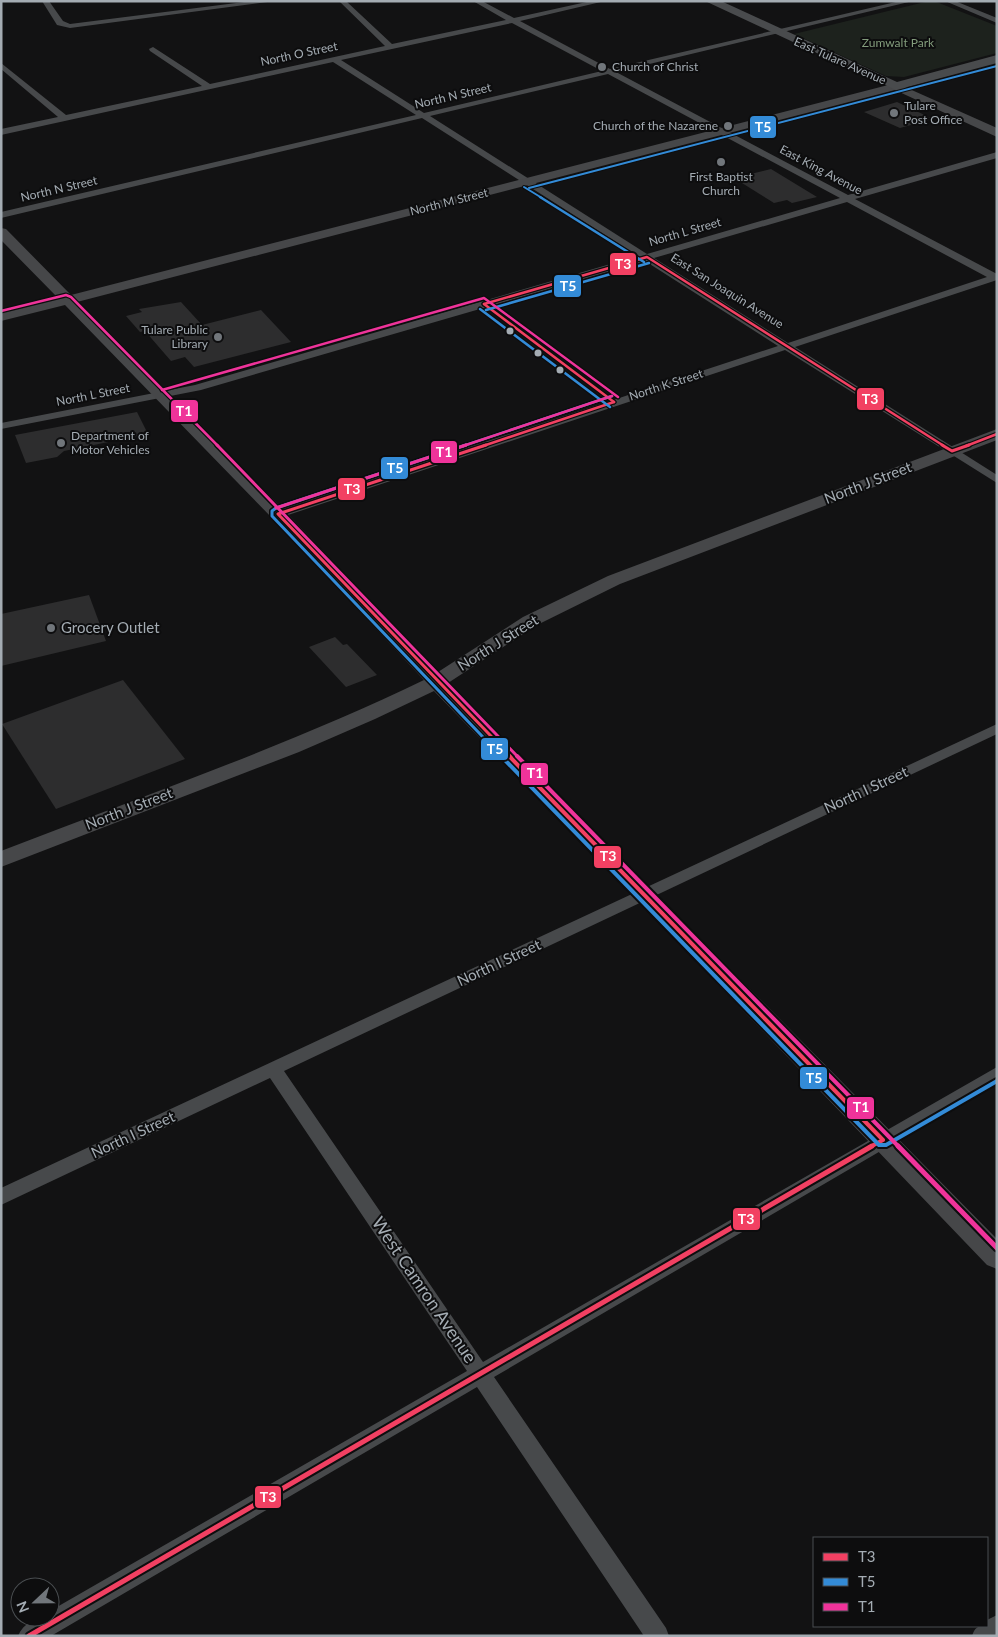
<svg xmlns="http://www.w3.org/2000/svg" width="998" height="1637" viewBox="0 0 998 1637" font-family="Lato,sans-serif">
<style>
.green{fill:#1d221d}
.building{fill:#2d2d2e}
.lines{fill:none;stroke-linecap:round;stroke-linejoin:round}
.street{fill:#47494b;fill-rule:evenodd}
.secondary{fill:#464749;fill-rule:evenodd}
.primary{fill:#494b4d;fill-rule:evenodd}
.bus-1-far3-casing{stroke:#0d0d0e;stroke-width:5}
.bus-1-far2-casing{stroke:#0d0d0e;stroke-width:6}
.bus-1-far1-casing{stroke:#0d0d0e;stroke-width:8}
.bus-1-casing{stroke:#0d0d0e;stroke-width:9}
.bus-2-far3-casing{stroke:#0d0d0e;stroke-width:4}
.bus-2-far2-casing{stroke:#0d0d0e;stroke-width:5}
.bus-2-far1-casing{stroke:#0d0d0e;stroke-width:6}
.bus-2-casing{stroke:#0d0d0e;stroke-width:8}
.bus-3-far3-casing{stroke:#0d0d0e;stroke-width:5}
.bus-3-far2-casing{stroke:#0d0d0e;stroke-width:6}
.bus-3-far1-casing{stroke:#0d0d0e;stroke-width:8}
.bus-3-casing{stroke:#0d0d0e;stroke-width:9}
.bus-1-far3{stroke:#f24062;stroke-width:2.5}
.bus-1-far2{stroke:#f24062;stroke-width:3}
.bus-1-far1{stroke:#f24062;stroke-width:4}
.bus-1{stroke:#f24062;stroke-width:5}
.bus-2-far3{stroke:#338bd7;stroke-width:2}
.bus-2-far2{stroke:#338bd7;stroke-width:2.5}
.bus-2-far1{stroke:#338bd7;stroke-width:3}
.bus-2{stroke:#338bd7;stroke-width:4}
.bus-3-far3{stroke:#ef339a;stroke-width:2.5}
.bus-3-far2{stroke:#ef339a;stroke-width:3}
.bus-3-far1{stroke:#ef339a;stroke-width:4}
.bus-3{stroke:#ef339a;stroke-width:5}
.poi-dot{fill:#71767b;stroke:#0d0d0e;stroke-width:2}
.bus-dot{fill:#a4acb3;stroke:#0d0d0e;stroke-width:2}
.labels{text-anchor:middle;stroke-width:4;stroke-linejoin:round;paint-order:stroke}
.far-park-label{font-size:12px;fill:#839c7c;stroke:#0d0d0e}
.far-street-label{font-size:12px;fill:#a4acb3;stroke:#0d0d0e}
.far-poi-label{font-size:12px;fill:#a4acb3;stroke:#0d0d0e;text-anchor:start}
.street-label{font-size:15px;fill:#a4acb3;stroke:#0d0d0e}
.poi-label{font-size:15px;fill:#a4acb3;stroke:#0d0d0e;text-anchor:start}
.near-street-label{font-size:18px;fill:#a4acb3;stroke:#0d0d0e}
.line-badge{stroke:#0d0d0e;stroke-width:2}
.badge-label{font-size:14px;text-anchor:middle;font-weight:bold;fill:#fff}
</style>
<rect width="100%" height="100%" fill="#121213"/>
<!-- green -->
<polygon class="green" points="929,1 934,1 997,26 997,53 904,77 886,76 794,34"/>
<!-- building -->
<g class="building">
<polygon points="897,102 933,119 900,128 864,112"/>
<polygon points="771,169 817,197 792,203 787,200 774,203 734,178"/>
<polygon points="181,302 202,325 261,310 291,342 194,367 185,357 171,361 145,331 140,332 126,316 142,312 139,309"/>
<polygon points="137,412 148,434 64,451 57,457 26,463 15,435"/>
<polygon points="89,595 106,641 1,666 1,614"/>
<polygon points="335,637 343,645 347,644 377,675 346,687 309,647"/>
<polygon points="123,680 185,759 56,809 2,724"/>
</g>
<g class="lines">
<!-- street -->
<g class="street">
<polygon points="42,1 49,1 63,21 70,24 252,1 275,1 70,28 57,25"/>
<path d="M 339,1 L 346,1 L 392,44 L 506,20 L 473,1 L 482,1 L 514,18 L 591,1 L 605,1 L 520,21 L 610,69 L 900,1 L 913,1 L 616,72 L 848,195 L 997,152 L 997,158 L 855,199 L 997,274 L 997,280 L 795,347 L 997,475 L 997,483 L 785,350 L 282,517 L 274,517 L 272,514 L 274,511 L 778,346 L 645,261 L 201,390 L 1,429 L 1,423 L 195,385 L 638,256 L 422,118 L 1,218 L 1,212 L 416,115 L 333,62 L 1,135 L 1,129 L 58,117 L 1,69 L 1,63 L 66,115 L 202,86 L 150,51 L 149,49 L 153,47 L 210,84 L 385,46 ZM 512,23 L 602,71 L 424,113 L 341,60 ZM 608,74 L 840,198 L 647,254 L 430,116 ZM 847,202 L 987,277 L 788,343 L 654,258 Z"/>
<polygon points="945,1 955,1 997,18 997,23"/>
<path d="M 997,724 L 997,734 L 284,1071 L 483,1362 L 997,1067 L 997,1083 L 494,1377 L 666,1628 L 669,1636 L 644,1636 L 477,1387 L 51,1636 L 18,1636 C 23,1623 37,1617 50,1617 L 50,1611 L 467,1371 L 270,1078 L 1,1205 L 1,1188 Z"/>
<path d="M 997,1615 L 997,1636 L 972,1636 C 975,1627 977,1626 987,1626 L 987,1620 Z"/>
</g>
<!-- secondary -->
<path class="secondary" d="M 896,83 L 997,128 L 997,137 L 895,90 L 77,302 L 284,510 L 438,672 L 523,617 L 608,576 L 997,429 L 997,440 L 620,584 L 537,625 L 448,683 L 997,1239 L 997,1269 L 987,1265 L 638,901 L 434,691 L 375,719 L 299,752 L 1,867 L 1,851 C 143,796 287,746 424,680 L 272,518 L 65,305 L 1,321 L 1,313 L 58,298 L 1,240 L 1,228 L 6,229 L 71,295 Z"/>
<!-- primary -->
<polygon class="primary" points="705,1 721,1 897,82 997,55 997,63 896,90"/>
<defs>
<g id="bus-1-far3">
<polyline points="484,304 647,257 944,446"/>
<polyline points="484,304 614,402"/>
<polyline points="483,446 614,402"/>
<polyline points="966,446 997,434"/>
</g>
<g id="bus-1-far2">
<polyline points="486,445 278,514 511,757"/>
<polyline points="942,445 952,451 969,445"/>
</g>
<polyline id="bus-1-far1" points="509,756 883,1140 870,1147"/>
<polyline id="bus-1" points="29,1636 872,1146"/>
<g id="bus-2-far3">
<polyline points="524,187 542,198"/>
<polyline points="529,188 997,66"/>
</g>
<g id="bus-2-far2">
<polyline points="540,197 644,262"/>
<polyline points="480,309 610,407"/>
<polyline points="486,310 649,263"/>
<polyline points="463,446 612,396"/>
</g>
<polyline id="bus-2-far1" points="466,445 276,508 272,511 272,516 502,757"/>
<polyline id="bus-2" points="501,756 879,1145 886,1145 997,1081"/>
<g id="bus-3-far3">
<polyline points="1,311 66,295 71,297 218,446"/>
<polyline points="162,390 484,298 618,397"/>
<polyline points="463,446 612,396"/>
</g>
<g id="bus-3-far2">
<polyline points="217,445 518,757"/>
<polyline points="276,508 466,445"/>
</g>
<polyline id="bus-3-far1" points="517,756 899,1147"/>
<polyline id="bus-3" points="898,1146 997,1248"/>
</defs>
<!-- bus-1-far3 casing -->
<use href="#bus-1-far3" class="bus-1-far3-casing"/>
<!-- bus-1-far2 casing -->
<use href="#bus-1-far2" class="bus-1-far2-casing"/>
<!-- bus-1-far1 casing -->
<use href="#bus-1-far1" class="bus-1-far1-casing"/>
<!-- bus-1 casing -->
<use href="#bus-1" class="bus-1-casing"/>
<!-- bus-2-far3 casing -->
<use href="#bus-2-far3" class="bus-2-far3-casing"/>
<!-- bus-2-far2 casing -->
<use href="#bus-2-far2" class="bus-2-far2-casing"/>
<!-- bus-2-far1 casing -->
<use href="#bus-2-far1" class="bus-2-far1-casing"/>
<!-- bus-2 casing -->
<use href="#bus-2" class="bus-2-casing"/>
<!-- bus-3-far3 casing -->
<use href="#bus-3-far3" class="bus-3-far3-casing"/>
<!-- bus-3-far2 casing -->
<use href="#bus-3-far2" class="bus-3-far2-casing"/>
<!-- bus-3-far1 casing -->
<use href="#bus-3-far1" class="bus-3-far1-casing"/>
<!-- bus-3 casing -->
<use href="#bus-3" class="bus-3-casing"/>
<!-- bus-1-far3 -->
<use href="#bus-1-far3" class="bus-1-far3"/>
<!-- bus-1-far2 -->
<use href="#bus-1-far2" class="bus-1-far2"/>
<!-- bus-1-far1 -->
<use href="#bus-1-far1" class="bus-1-far1"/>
<!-- bus-1 -->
<use href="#bus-1" class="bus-1"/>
<!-- bus-2-far3 -->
<use href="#bus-2-far3" class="bus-2-far3"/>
<!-- bus-2-far2 -->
<use href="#bus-2-far2" class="bus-2-far2"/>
<!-- bus-2-far1 -->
<use href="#bus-2-far1" class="bus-2-far1"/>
<!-- bus-2 -->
<use href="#bus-2" class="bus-2"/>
<!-- bus-3-far3 -->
<use href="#bus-3-far3" class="bus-3-far3"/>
<!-- bus-3-far2 -->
<use href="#bus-3-far2" class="bus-3-far2"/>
<!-- bus-3-far1 -->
<use href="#bus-3-far1" class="bus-3-far1"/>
<!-- bus-3 -->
<use href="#bus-3" class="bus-3"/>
</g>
<!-- markers -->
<g class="poi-dot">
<circle cx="602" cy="67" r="5"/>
<circle cx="894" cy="113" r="5"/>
<circle cx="728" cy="126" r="5"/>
<circle cx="721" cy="162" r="5"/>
<circle cx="218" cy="337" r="5"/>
<circle cx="61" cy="443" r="5"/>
<circle cx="51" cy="628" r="5"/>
</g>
<g class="bus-dot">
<circle cx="510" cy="331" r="4.5"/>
<circle cx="538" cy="353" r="4.5"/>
<circle cx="560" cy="370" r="4.5"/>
</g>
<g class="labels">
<!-- far-park labels -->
<g class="far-park-label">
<text x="898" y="47">Zumwalt Park</text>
</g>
<!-- far-street labels -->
<g class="far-street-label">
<text transform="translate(299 54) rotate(-12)" y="4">North O Street</text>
<text transform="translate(840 61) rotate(24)" y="4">East Tulare Avenue</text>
<text transform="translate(453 96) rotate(-13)" y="4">North N Street</text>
<text transform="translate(821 170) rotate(28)" y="4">East King Avenue</text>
<text transform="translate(59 189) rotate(-13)" y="4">North N Street</text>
<text transform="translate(449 202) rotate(-14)" y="4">North M Street</text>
<text transform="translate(685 232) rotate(-16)" y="4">North L Street</text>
<text transform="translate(727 291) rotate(32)" y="4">East San Joaquin Avenue</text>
<text transform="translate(666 385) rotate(-18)" y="4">North K Street</text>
<text transform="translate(93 395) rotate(-11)" y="4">North L Street</text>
</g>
<!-- far-poi labels -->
<g class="far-poi-label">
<text x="612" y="71">Church of Christ</text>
<text x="904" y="110">Tulare<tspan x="904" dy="14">Post Office</tspan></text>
<text x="718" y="130" text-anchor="end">Church of the Nazarene</text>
<text x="721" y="181" text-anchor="middle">First Baptist<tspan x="721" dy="14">Church</tspan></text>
<text x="208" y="334" text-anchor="end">Tulare Public<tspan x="208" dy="14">Library</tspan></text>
<text x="71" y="440">Department of<tspan x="71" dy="14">Motor Vehicles</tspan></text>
</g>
<!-- street labels -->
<g class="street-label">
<text transform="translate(868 483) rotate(-21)" y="5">North J Street</text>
<text transform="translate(498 643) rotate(-32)" y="5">North J Street</text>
<text transform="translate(866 790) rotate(-25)" y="5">North I Street</text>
<text transform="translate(129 809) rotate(-21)" y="5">North J Street</text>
<text transform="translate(499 963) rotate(-25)" y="5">North I Street</text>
<text transform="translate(133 1135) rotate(-25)" y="5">North I Street</text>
</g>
<!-- poi labels -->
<g class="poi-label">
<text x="61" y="633">Grocery Outlet</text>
</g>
<!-- near-street labels -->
<g class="near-street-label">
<text transform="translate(424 1290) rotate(56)" y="6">West Camron Avenue</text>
</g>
</g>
<g class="line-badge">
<rect x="749" y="115" width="28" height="24" rx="5" fill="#338bd7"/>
<rect x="609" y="252" width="28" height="24" rx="5" fill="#f24062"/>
<rect x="553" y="274" width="29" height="24" rx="5" fill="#338bd7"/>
<rect x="856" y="387" width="29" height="24" rx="5" fill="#f24062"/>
<rect x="170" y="399" width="29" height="24" rx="5" fill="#ef339a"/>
<rect x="430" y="440" width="28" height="24" rx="5" fill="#ef339a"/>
<rect x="380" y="456" width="29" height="24" rx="5" fill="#338bd7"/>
<rect x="337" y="477" width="29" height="24" rx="5" fill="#f24062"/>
<rect x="480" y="737" width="29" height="24" rx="5" fill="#338bd7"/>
<rect x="520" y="762" width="29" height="24" rx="5" fill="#ef339a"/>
<rect x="593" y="845" width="29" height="24" rx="5" fill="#f24062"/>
<rect x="799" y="1066" width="29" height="24" rx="5" fill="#338bd7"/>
<rect x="846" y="1096" width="29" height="24" rx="5" fill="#ef339a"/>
<rect x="732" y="1207" width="29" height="24" rx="5" fill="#f24062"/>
<rect x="254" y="1485" width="28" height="24" rx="5" fill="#f24062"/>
</g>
<g class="badge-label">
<text x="763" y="132">T5</text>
<text x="623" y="269">T3</text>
<text x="568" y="291">T5</text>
<text x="870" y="404">T3</text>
<text x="184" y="416">T1</text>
<text x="444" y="457">T1</text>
<text x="395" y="473">T5</text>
<text x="352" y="494">T3</text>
<text x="495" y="754">T5</text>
<text x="535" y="778">T1</text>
<text x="608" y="861">T3</text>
<text x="814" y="1083">T5</text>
<text x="861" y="1112">T1</text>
<text x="746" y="1224">T3</text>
<text x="268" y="1502">T3</text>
</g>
<!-- border -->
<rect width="998" height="1637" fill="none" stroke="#a4acb3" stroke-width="5"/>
<!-- legend -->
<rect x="813" y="1537" width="175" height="90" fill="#0d0d0e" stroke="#494d50"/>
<rect x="823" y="1553" width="25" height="8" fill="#f24062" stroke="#494d50"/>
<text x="858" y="1562" font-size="15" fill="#a4acb3">T3</text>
<rect x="823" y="1578" width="25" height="8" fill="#338bd7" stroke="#494d50"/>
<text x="858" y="1587" font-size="15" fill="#a4acb3">T5</text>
<rect x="823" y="1603" width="25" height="8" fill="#ef339a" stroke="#494d50"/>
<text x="858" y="1612" font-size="15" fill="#a4acb3">T1</text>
<!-- north arrow -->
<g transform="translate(35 1602) rotate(248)"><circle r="24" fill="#0d0d0e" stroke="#494d50"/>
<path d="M0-4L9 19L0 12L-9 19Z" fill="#71767b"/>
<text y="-8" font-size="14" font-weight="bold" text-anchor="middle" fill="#a4acb3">N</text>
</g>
</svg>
